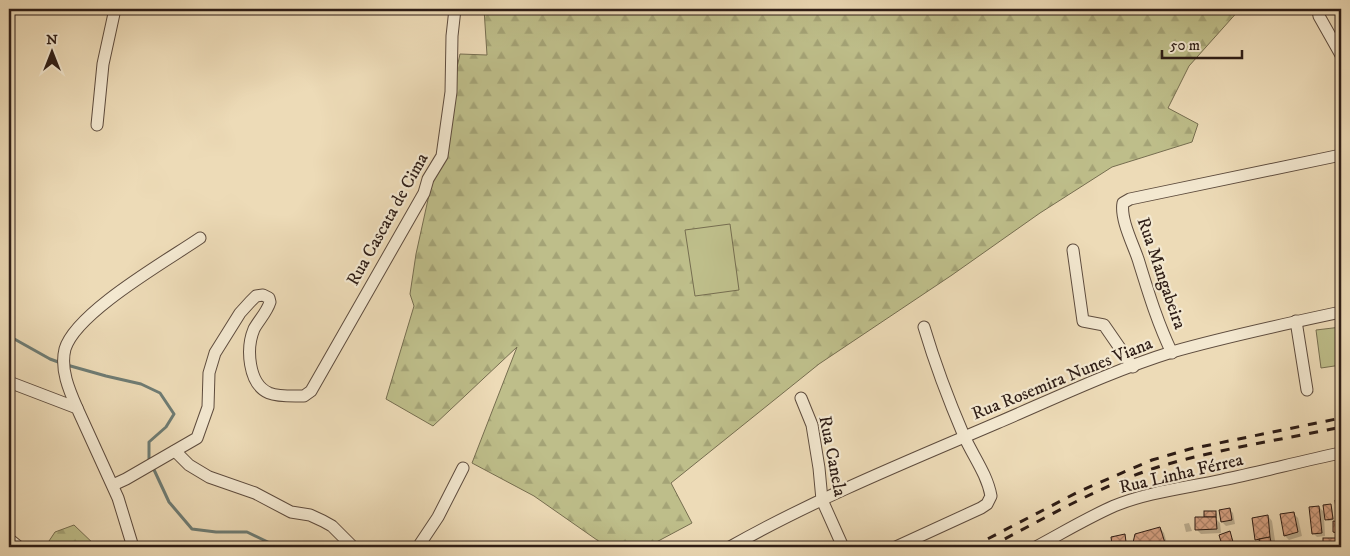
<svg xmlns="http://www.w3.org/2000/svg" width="1350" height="556" viewBox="0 0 1350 556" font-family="'IM FELL DW Pica',serif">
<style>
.forest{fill:url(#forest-firs);stroke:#766e50}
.garden{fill:#bebe8a;stroke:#766e50}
.shadow{fill:#0003}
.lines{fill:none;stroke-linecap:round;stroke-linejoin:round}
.stream{stroke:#6e7c74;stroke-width:3}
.building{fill:url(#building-cross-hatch);stroke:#2e1d16}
.street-casing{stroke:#5e4c3e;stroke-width:13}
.street{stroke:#f3e8d0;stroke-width:11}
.rail{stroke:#2e1d16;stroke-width:3;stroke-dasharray:9 9;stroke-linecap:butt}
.labels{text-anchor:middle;stroke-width:4.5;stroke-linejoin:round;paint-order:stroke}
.street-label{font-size:18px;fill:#2e1d16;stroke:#f3e8d0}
</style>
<defs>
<pattern id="forest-firs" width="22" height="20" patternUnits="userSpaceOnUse" patternTransform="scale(1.25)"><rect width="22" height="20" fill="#bebe8a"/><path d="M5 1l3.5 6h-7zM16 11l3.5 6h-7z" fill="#a4a376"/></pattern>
<pattern id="building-cross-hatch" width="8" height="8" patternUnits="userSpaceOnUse" patternTransform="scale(1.25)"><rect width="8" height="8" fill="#d9a587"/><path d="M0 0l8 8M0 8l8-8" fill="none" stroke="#b0866d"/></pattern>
</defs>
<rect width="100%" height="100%" fill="#eddbb7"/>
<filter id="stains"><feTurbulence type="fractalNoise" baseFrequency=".004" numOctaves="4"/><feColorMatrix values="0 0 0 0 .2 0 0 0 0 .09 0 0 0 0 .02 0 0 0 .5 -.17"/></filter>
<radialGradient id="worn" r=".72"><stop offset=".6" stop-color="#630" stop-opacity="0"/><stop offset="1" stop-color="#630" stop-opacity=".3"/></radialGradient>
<!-- forest -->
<g class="forest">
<polygon points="484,9 1240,9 1189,66 1168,108 1198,124 1192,142 1112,167 1040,213 952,275 819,364 671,483 692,523 647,547 607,547 534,496 472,463 517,347 433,426 386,399 414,306 410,294 416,254 460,54 487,55"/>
<polygon points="74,525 97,547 45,547 55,532"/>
</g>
<!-- garden -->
<g class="garden">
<polygon points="730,224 739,290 695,296 685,230"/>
<polygon points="1341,327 1341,365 1321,368 1316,330"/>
</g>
<!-- shadow -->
<g class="shadow">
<polygon points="1330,505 1332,507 1334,520 1328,521 1324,517 1325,536 1317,537 1313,533 1319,507 1326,514"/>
<polygon points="1229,509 1233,513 1235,524 1226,526 1222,522"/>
<polygon points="1215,512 1217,514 1217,520 1220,523 1221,533 1201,534 1197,530"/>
<polygon points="1294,514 1298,518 1302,536 1289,540 1285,536 1281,515"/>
<polygon points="1268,516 1272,521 1276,547 1262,547 1261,543 1256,539"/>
<polygon points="1189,523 1192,531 1186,532 1184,524"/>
<polygon points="1334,523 1341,523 1341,536 1334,531"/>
<polygon points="1160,528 1164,533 1168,547 1133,547 1136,535"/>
<polygon points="1230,533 1234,544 1225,546 1223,544"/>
<polygon points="1124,535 1127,543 1115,546 1114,544"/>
<polygon points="1200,543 1206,543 1210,547 1200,547"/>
</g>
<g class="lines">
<!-- stream -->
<g class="stream">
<polyline points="9,336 50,359 61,363"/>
<polyline points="67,365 106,376 141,384 160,393 174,414 166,427 149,442 149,459 169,502 192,529 216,532 247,532 272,544 275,547"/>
</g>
</g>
<!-- building -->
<g class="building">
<polygon points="1335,500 1341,500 1341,518 1337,519"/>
<polygon points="1331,504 1333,519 1325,520 1323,505"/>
<polygon points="1319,506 1322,533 1312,534 1309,507"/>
<polygon points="1230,508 1232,520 1221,522 1219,510"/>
<rect x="1204" y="511" width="12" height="6"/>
<polygon points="1294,512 1298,532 1284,536 1280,514"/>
<polygon points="1268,515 1270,537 1255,540 1252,518"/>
<polygon points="1195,517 1216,517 1217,529 1195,530"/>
<polygon points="1333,521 1341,522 1341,534 1333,532"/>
<polygon points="1160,527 1165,543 1148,547 1132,547 1135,534"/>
<polygon points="1230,531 1233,542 1222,545 1219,535"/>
<polygon points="1125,534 1126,542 1112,545 1111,537"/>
<polygon points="1270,537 1272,547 1261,547 1259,539"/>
<rect x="1323" y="538" width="18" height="9"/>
</g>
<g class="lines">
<defs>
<g id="street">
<polyline points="1321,9 1318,11 1319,16 1341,55"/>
<polyline points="97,125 103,64 115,9"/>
<polyline points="1073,250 1083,321 1104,325 1133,367"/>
<polyline points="1296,321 1307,390"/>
<path d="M 1172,353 C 1157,322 1148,291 1138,259 C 1133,244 1120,219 1123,203 L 1130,199 L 1341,155"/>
<polyline points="9,382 77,408 118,498 133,547"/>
<polyline points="801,398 812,425 819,468 822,500 843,547"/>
<path d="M 77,408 C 69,390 60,369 65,349 C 76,312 168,260 200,238"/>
<polyline points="175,451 189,465 209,477 255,493 291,512 310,515 323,521 332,526 353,547"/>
<path d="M 113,485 L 126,479 L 197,438 L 208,407 L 209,373 L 215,353 L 240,313 L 250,302 L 256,296 L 263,295 L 269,298 L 270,302 C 267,312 259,320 254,329 C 246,348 248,384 269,393 C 279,397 294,396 304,396 L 311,391 L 424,193 L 428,179 L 442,156 L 451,92 L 452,36 L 455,9"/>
<polyline points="9,539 19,547"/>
<polyline points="418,547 438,517 463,468"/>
<path d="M 730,547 C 815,499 906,462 997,423 C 1053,399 1114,370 1172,352 C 1228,336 1285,324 1341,312"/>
<path d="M 896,547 L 981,508 L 987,504 L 991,496 C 987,474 973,456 964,436 C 949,401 935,364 924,327"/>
<path d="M 1036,547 C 1062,533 1087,518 1114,506 C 1148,492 1186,488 1222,480 C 1262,472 1301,461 1341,453"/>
</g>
</defs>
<!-- street casing -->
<use href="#street" class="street-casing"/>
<!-- street -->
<use href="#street" class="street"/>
<!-- rail -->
<g class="rail">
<polyline points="972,547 1080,491 1152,460 1190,449 1341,418"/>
<path d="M 989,547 C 1044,519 1099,486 1158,467 C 1217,449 1281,440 1341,427"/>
</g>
</g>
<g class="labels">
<!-- street labels -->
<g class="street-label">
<text transform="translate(387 219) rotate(-61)" y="6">Rua Cascata de Cima</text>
<text transform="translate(1162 273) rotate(71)" y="6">Rua Mangabeira</text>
<text transform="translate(1062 378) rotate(-22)" y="6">Rua Rosemira Nunes Viana</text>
<text transform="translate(833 456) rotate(79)" y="6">Rua Canela</text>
<text transform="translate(1181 473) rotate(-13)" y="6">Rua Linha Férrea</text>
</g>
</g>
<!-- margin -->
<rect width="1350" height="556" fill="none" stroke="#eddbb7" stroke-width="30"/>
<rect x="10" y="10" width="1330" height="536" fill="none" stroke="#2e1d16" stroke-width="2.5"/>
<rect x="15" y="15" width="1320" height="526" fill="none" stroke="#2e1d16"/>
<!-- north arrow -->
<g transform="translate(52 52)" stroke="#f3e8d0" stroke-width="4" paint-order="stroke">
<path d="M0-4L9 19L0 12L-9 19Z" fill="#2e1d16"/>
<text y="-8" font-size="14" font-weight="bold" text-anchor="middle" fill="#2e1d16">N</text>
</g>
<!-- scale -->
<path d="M1162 50v8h80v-8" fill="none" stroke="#2e1d16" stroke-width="2.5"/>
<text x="1170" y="50" font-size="15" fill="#2e1d16" stroke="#f3e8d0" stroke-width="4" paint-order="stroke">50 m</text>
<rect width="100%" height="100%" filter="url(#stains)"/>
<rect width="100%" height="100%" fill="url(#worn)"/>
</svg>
